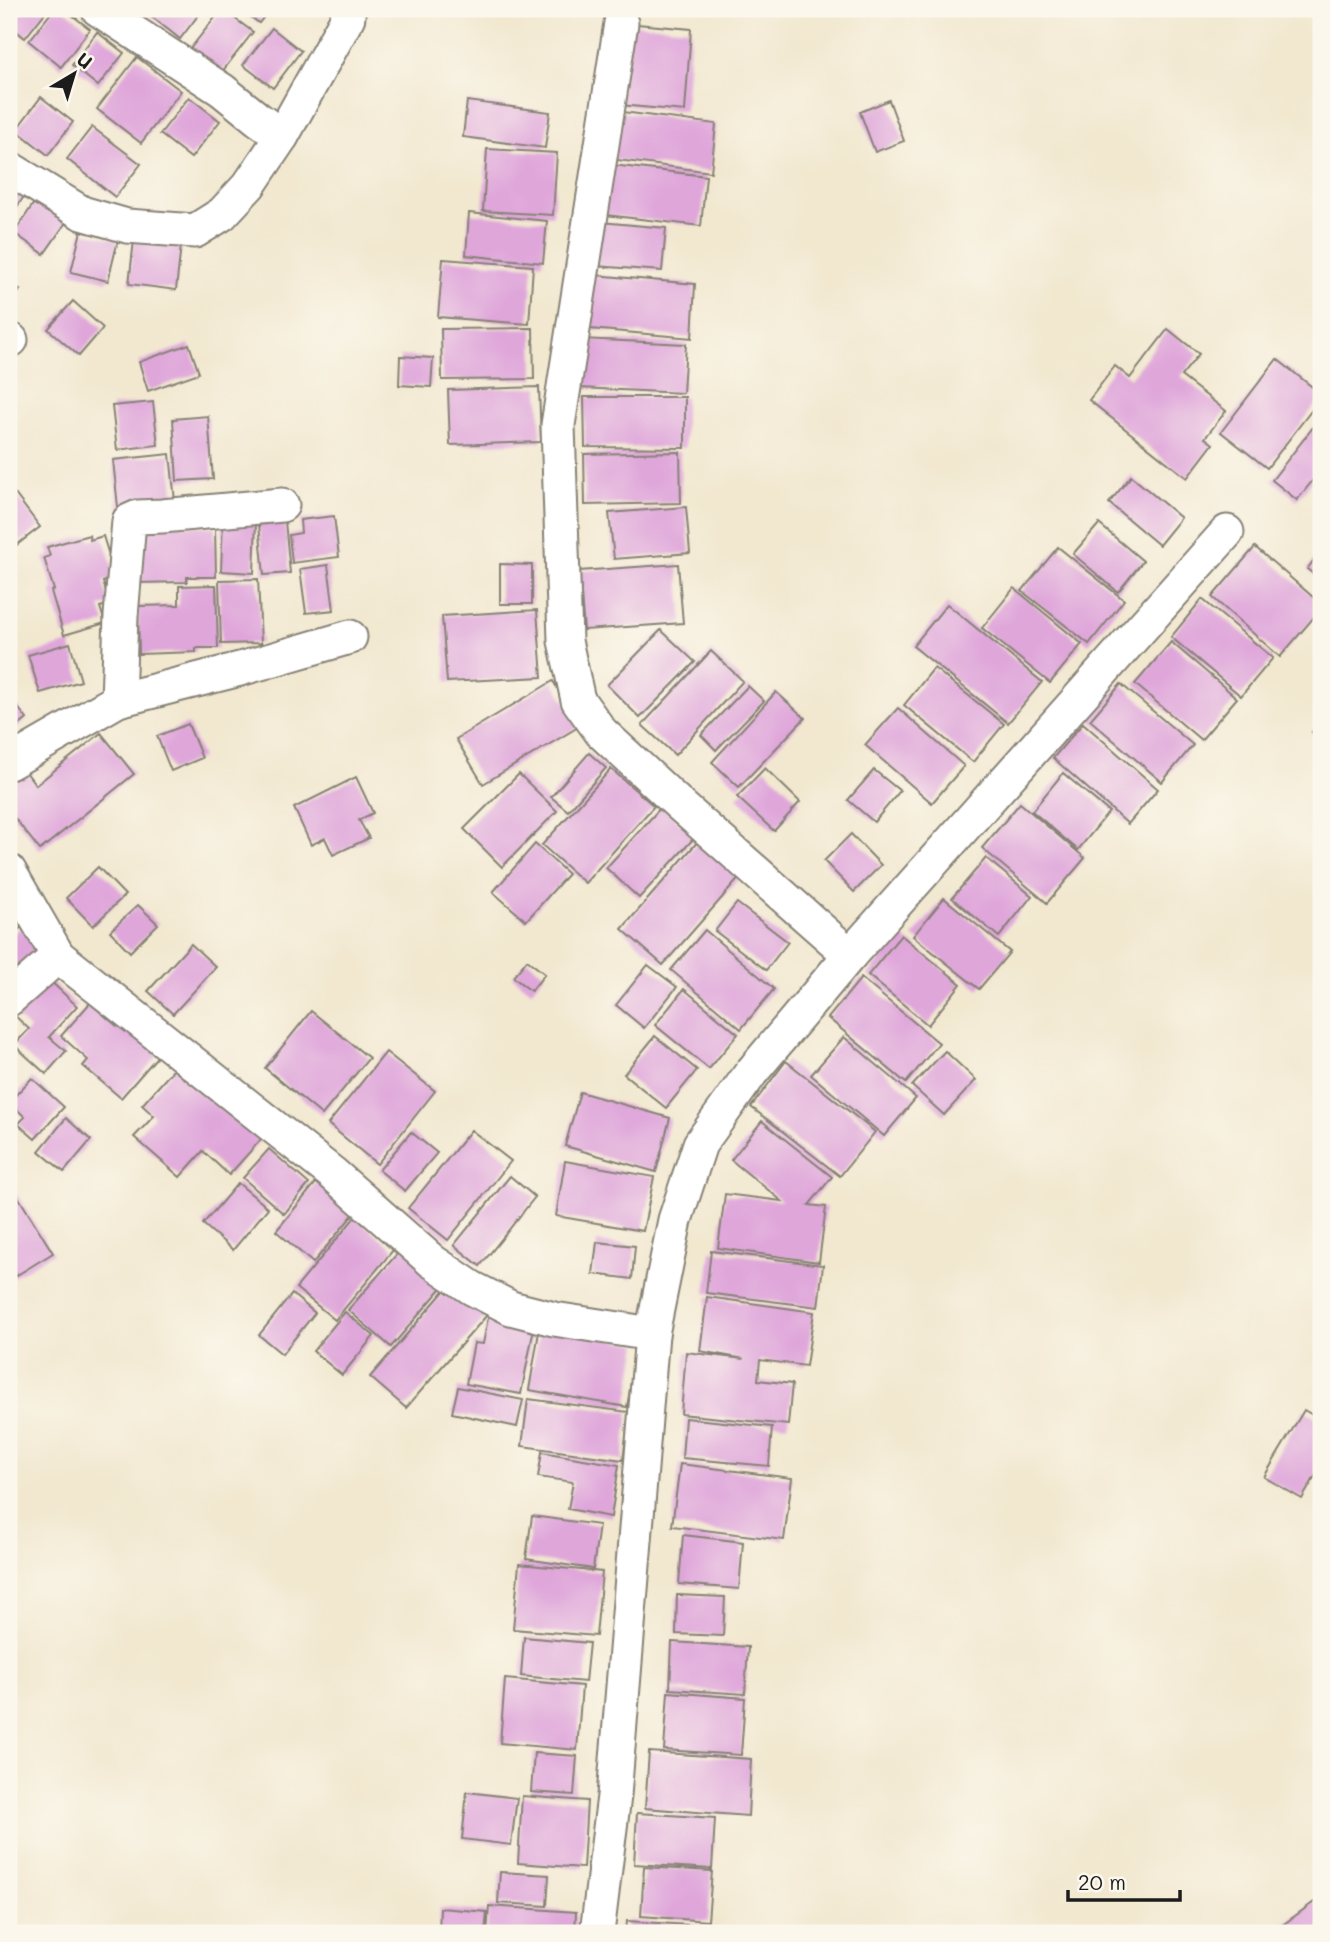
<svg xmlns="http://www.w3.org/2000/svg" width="1330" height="1942" viewBox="0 0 1330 1942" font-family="Mali,sans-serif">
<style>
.building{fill:#dfa6da}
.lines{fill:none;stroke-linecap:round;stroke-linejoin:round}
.minor-casing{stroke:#878276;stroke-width:37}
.minor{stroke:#fff;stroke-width:33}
</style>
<rect width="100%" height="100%" fill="#fbf7ec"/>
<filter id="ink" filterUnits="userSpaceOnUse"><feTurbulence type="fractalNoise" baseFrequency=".0143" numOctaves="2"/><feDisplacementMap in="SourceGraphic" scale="14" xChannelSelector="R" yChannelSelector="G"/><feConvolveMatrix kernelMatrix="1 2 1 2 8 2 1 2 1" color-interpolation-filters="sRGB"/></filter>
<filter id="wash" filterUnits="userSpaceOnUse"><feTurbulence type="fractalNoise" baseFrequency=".00686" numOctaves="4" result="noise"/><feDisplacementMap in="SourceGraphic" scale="28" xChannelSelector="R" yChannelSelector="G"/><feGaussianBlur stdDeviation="1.57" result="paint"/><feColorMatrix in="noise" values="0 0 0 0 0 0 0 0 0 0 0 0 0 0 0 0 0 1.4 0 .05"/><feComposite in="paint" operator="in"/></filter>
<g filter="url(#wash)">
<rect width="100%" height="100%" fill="#f2e8d0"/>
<g id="blocks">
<!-- building -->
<g class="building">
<polygon points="9,9 48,9 25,38 9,25"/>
<polygon points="54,9 64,9 90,29 61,67 29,41"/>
<polygon points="142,9 203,9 180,39"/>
<polygon points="222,9 253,32 221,73 190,49"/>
<polygon points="240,9 270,9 259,23"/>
<polygon points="626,23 691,29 685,111 620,105"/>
<polygon points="272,28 301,51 273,88 243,65"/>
<polygon points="97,32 124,53 98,86 72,65"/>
<polygon points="137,57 181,91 141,143 97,109"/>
<polygon points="41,97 73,122 48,155 16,130"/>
<polygon points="189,97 220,121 191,158 160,134"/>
<polygon points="889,100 904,141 875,152 860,112"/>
<polygon points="467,101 550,112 545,148 463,137"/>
<polygon points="615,111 716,124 711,172 609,159"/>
<polygon points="92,127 141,164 115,197 67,159"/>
<polygon points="487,149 557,153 553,215 483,211"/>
<polygon points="603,164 706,176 701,226 597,214"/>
<polygon points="9,184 25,195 9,218"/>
<polygon points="36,200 67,221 44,254 14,233"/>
<polygon points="469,213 547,221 543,263 466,255"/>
<polygon points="600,222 666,228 662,271 596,266"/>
<polygon points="81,231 118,240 108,281 71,272"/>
<polygon points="134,240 181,245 176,290 129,284"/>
<polygon points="443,259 533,266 529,324 438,317"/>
<polygon points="583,274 695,284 692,338 579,328"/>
<polygon points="9,283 20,290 9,306"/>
<polygon points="73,301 103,328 79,356 48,329"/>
<polygon points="533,328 534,379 442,380 441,329"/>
<polygon points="1168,329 1199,354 1181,376 1226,411 1205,438 1213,444 1187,478 1089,400 1115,366 1130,378"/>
<polygon points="581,339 686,344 683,393 579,388"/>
<polygon points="189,344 199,373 148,391 139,362"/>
<polygon points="400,356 433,358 431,387 399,385"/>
<polygon points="1277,359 1321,394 1321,398 1267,468 1221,432"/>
<polygon points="539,387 541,442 450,445 448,390"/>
<polygon points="584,397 685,397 685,448 585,447"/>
<polygon points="153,402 158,445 117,450 112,406"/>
<polygon points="208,416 213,479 177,481 173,419"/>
<polygon points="1314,426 1321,432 1321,470 1297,500 1272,480"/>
<polygon points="680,452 681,503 585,505 584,454"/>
<polygon points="170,454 175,501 118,507 113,460"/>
<polygon points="1131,476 1181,518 1159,545 1109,503"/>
<polygon points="9,486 40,527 9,551"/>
<polygon points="686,507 690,553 614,559 609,513"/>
<polygon points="284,511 290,573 264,575 258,514"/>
<polygon points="334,516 339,557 292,563 289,535 301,533 300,520"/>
<polygon points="223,519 256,521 254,573 221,571"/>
<polygon points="134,521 215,527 216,577 187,577 187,582 135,583"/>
<polygon points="1099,524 1143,561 1118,592 1073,554"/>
<polygon points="89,535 90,540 103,536 116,578 103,582 110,604 100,607 105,623 64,635 51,591 54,590 44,558 50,556 47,547"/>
<polygon points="1058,547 1124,600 1089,644 1022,591"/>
<polygon points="1255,547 1321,604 1321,609 1280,657 1212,597"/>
<polygon points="1321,551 1321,580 1307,569"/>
<polygon points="500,564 532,565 532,604 500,604"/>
<polygon points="678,564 683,623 584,630 579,571"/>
<polygon points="328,565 334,610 306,613 300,569"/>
<polygon points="258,579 261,643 221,644 219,580"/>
<polygon points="216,585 218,648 196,648 196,652 139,654 138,606 179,605 179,586"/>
<polygon points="1014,588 1082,644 1050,683 982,628"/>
<polygon points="1202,599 1273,658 1241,696 1171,637"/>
<polygon points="947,604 1042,682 1008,723 913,646"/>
<polygon points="537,610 542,677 447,682 442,616"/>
<polygon points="661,630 695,662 640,718 607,685"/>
<polygon points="1171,642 1237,698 1201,740 1135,684"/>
<polygon points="70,643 81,681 40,693 28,655"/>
<polygon points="711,651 743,681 675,755 642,725"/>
<polygon points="934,668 1004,724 973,762 904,705"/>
<polygon points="553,681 580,726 483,784 456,739"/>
<polygon points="1121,684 1193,745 1162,782 1090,720"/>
<polygon points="748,686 764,701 716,750 701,735"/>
<polygon points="776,692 805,718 739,787 712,762"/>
<polygon points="9,696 27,719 9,734"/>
<polygon points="898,708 964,766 932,803 865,745"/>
<polygon points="1321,721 1321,739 1312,732"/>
<polygon points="1083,723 1158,789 1128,824 1053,758"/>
<polygon points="188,724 202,758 171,771 157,736"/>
<polygon points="101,733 134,774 40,850 9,811 9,771 19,763 36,785"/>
<polygon points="589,753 606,768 568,811 551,797"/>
<polygon points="765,768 800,802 774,831 737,797"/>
<polygon points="611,769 654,806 585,883 542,845"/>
<polygon points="874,770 900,791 874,822 848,800"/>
<polygon points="1063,773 1109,812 1078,850 1032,811"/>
<polygon points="519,774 557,811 502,867 464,829"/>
<polygon points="356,777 373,813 359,820 369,838 333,855 325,838 311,845 294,808"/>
<polygon points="1020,803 1085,858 1047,903 982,848"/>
<polygon points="662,806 695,837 639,898 606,868"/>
<polygon points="851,834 881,865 854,892 824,861"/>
<polygon points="699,840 741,876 663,965 622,929"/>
<polygon points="535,844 568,874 526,921 493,892"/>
<polygon points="986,858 1032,896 999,937 952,898"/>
<polygon points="98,867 125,895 93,926 66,898"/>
<polygon points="944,898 1010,952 979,989 913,936"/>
<polygon points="9,902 20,921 9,927"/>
<polygon points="737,903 788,942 766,970 715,931"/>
<polygon points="138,905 158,924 130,952 110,931"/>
<polygon points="23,926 49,960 9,992 9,937"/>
<polygon points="705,930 774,989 741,1029 671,970"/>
<polygon points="901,935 961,984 928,1025 868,975"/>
<polygon points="191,944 216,967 173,1014 148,991"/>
<polygon points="527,960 545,974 531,991 513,977"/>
<polygon points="648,965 677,987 644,1028 616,1005"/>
<polygon points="46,977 77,1006 49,1037 66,1051 46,1074 14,1045 29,1029 13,1014"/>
<polygon points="861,978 939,1043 906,1083 828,1018"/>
<polygon points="684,989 738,1034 709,1069 655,1025"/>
<polygon points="90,1003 117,1026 124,1018 162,1051 121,1098 83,1066 88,1060 61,1036"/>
<polygon points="311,1011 369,1058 322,1115 265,1068"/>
<polygon points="655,1036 697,1070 666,1108 624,1074"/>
<polygon points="844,1037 916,1098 884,1136 811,1075"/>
<polygon points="945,1051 976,1080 944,1115 912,1086"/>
<polygon points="386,1052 435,1091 377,1164 328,1124"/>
<polygon points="182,1060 264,1136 229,1175 203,1151 180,1177 134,1137 154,1116 142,1105"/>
<polygon points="786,1061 875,1132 840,1176 751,1107"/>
<polygon points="32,1078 64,1107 35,1139 18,1124 25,1117 9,1102"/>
<polygon points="580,1092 670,1118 656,1172 565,1146"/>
<polygon points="66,1118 91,1140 64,1172 39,1151"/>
<polygon points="762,1121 832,1177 809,1205 826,1207 819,1262 718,1248 725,1194 782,1201 731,1160"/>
<polygon points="471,1130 511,1161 448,1240 408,1208"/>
<polygon points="411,1132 437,1153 405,1191 379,1170"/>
<polygon points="269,1149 309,1184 284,1214 243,1178"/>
<polygon points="565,1161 654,1177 643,1231 556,1216"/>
<polygon points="510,1176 535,1197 480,1266 454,1245"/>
<polygon points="319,1179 356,1211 313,1263 276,1231"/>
<polygon points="9,1182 53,1253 9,1280"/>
<polygon points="238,1183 268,1208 233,1250 203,1224"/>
<polygon points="355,1217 394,1249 335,1320 296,1288"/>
<polygon points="597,1242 635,1246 632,1279 593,1274"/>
<polygon points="404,1246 446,1283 391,1347 348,1310"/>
<polygon points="711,1251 823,1265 818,1307 706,1293"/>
<polygon points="451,1283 487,1315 406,1408 370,1377"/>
<polygon points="292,1294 315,1313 282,1354 259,1335"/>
<polygon points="707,1297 814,1312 806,1366 760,1360 758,1380 792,1384 788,1425 681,1414 686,1352 744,1359 700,1351"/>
<polygon points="345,1312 374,1336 342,1375 313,1351"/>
<polygon points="489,1313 535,1323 521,1394 466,1384 474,1343 483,1344"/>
<polygon points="540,1326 638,1344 627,1407 529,1390"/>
<polygon points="458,1387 523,1400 517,1427 452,1413"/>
<polygon points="528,1399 629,1412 623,1460 522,1446"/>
<polygon points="1304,1410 1321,1420 1321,1466 1302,1499 1264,1477"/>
<polygon points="685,1418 772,1427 769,1466 682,1458"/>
<polygon points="542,1452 619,1465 611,1517 568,1509 573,1482 538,1477"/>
<polygon points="680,1464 792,1478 784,1540 672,1526"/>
<polygon points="532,1516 599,1525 593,1569 526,1559"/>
<polygon points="683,1535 743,1542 739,1589 679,1584"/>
<polygon points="519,1564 602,1572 596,1636 513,1629"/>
<polygon points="677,1595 725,1597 723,1636 676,1634"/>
<polygon points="524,1637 589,1643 585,1682 521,1676"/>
<polygon points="672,1642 748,1647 745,1694 670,1689"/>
<polygon points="505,1679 582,1686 577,1750 500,1743"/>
<polygon points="668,1692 745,1698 741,1755 664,1750"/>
<polygon points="649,1752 751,1759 748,1816 645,1808"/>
<polygon points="534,1753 577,1756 574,1795 531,1792"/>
<polygon points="467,1792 517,1798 511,1845 462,1839"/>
<polygon points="522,1796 587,1801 583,1868 518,1863"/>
<polygon points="637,1813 715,1818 712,1869 634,1864"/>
<polygon points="644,1867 712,1871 708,1921 641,1916"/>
<polygon points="500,1872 549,1875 547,1906 498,1903"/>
<polygon points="1321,1897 1321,1933 1290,1933 1284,1924"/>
<polygon points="489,1906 576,1912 575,1933 487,1933"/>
<polygon points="440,1908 487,1912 485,1933 439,1933"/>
<polygon points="627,1921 704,1926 704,1933 626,1933"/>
</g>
</g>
</g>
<g filter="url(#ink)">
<use href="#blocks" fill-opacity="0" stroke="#878276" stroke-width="2"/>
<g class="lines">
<defs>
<g id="minor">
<polyline points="621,23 558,425 565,641 578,700 601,732 680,805 850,955 1227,532"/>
<polyline points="282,136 348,17 348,9"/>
<polyline points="9,168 82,213 127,226 195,231 222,214 249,185 282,136 258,119 222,90 98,9"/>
<polyline points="9,341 11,340"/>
<polyline points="118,700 121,616 129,521 138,517 162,516 282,505"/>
<polyline points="9,763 118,700 240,669 350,637"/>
<polyline points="9,871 58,956 332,1173 432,1261 472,1288 511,1308 554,1319 652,1334"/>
<polyline points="9,999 58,956"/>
<polyline points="597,1933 614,1796 652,1334 675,1220 700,1144 751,1073 850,955"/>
</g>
</defs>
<!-- minor casing -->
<use href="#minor" class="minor-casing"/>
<!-- minor -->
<use href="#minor" class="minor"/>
</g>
</g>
<!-- margin -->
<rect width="1330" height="1942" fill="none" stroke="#fbf7ec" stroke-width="35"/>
<!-- north arrow -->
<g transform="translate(74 74) rotate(38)" stroke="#fbf7ec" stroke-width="5" paint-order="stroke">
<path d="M0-5L12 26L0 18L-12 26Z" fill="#1c1c1c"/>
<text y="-10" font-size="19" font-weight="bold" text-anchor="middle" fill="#1c1c1c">U</text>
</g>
<!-- scale -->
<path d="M1068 1890v10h112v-10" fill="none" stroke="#1c1c1c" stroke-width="3.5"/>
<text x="1078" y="1890" font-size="21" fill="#1c1c1c" stroke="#fbf7ec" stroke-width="5" paint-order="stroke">20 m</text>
</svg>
